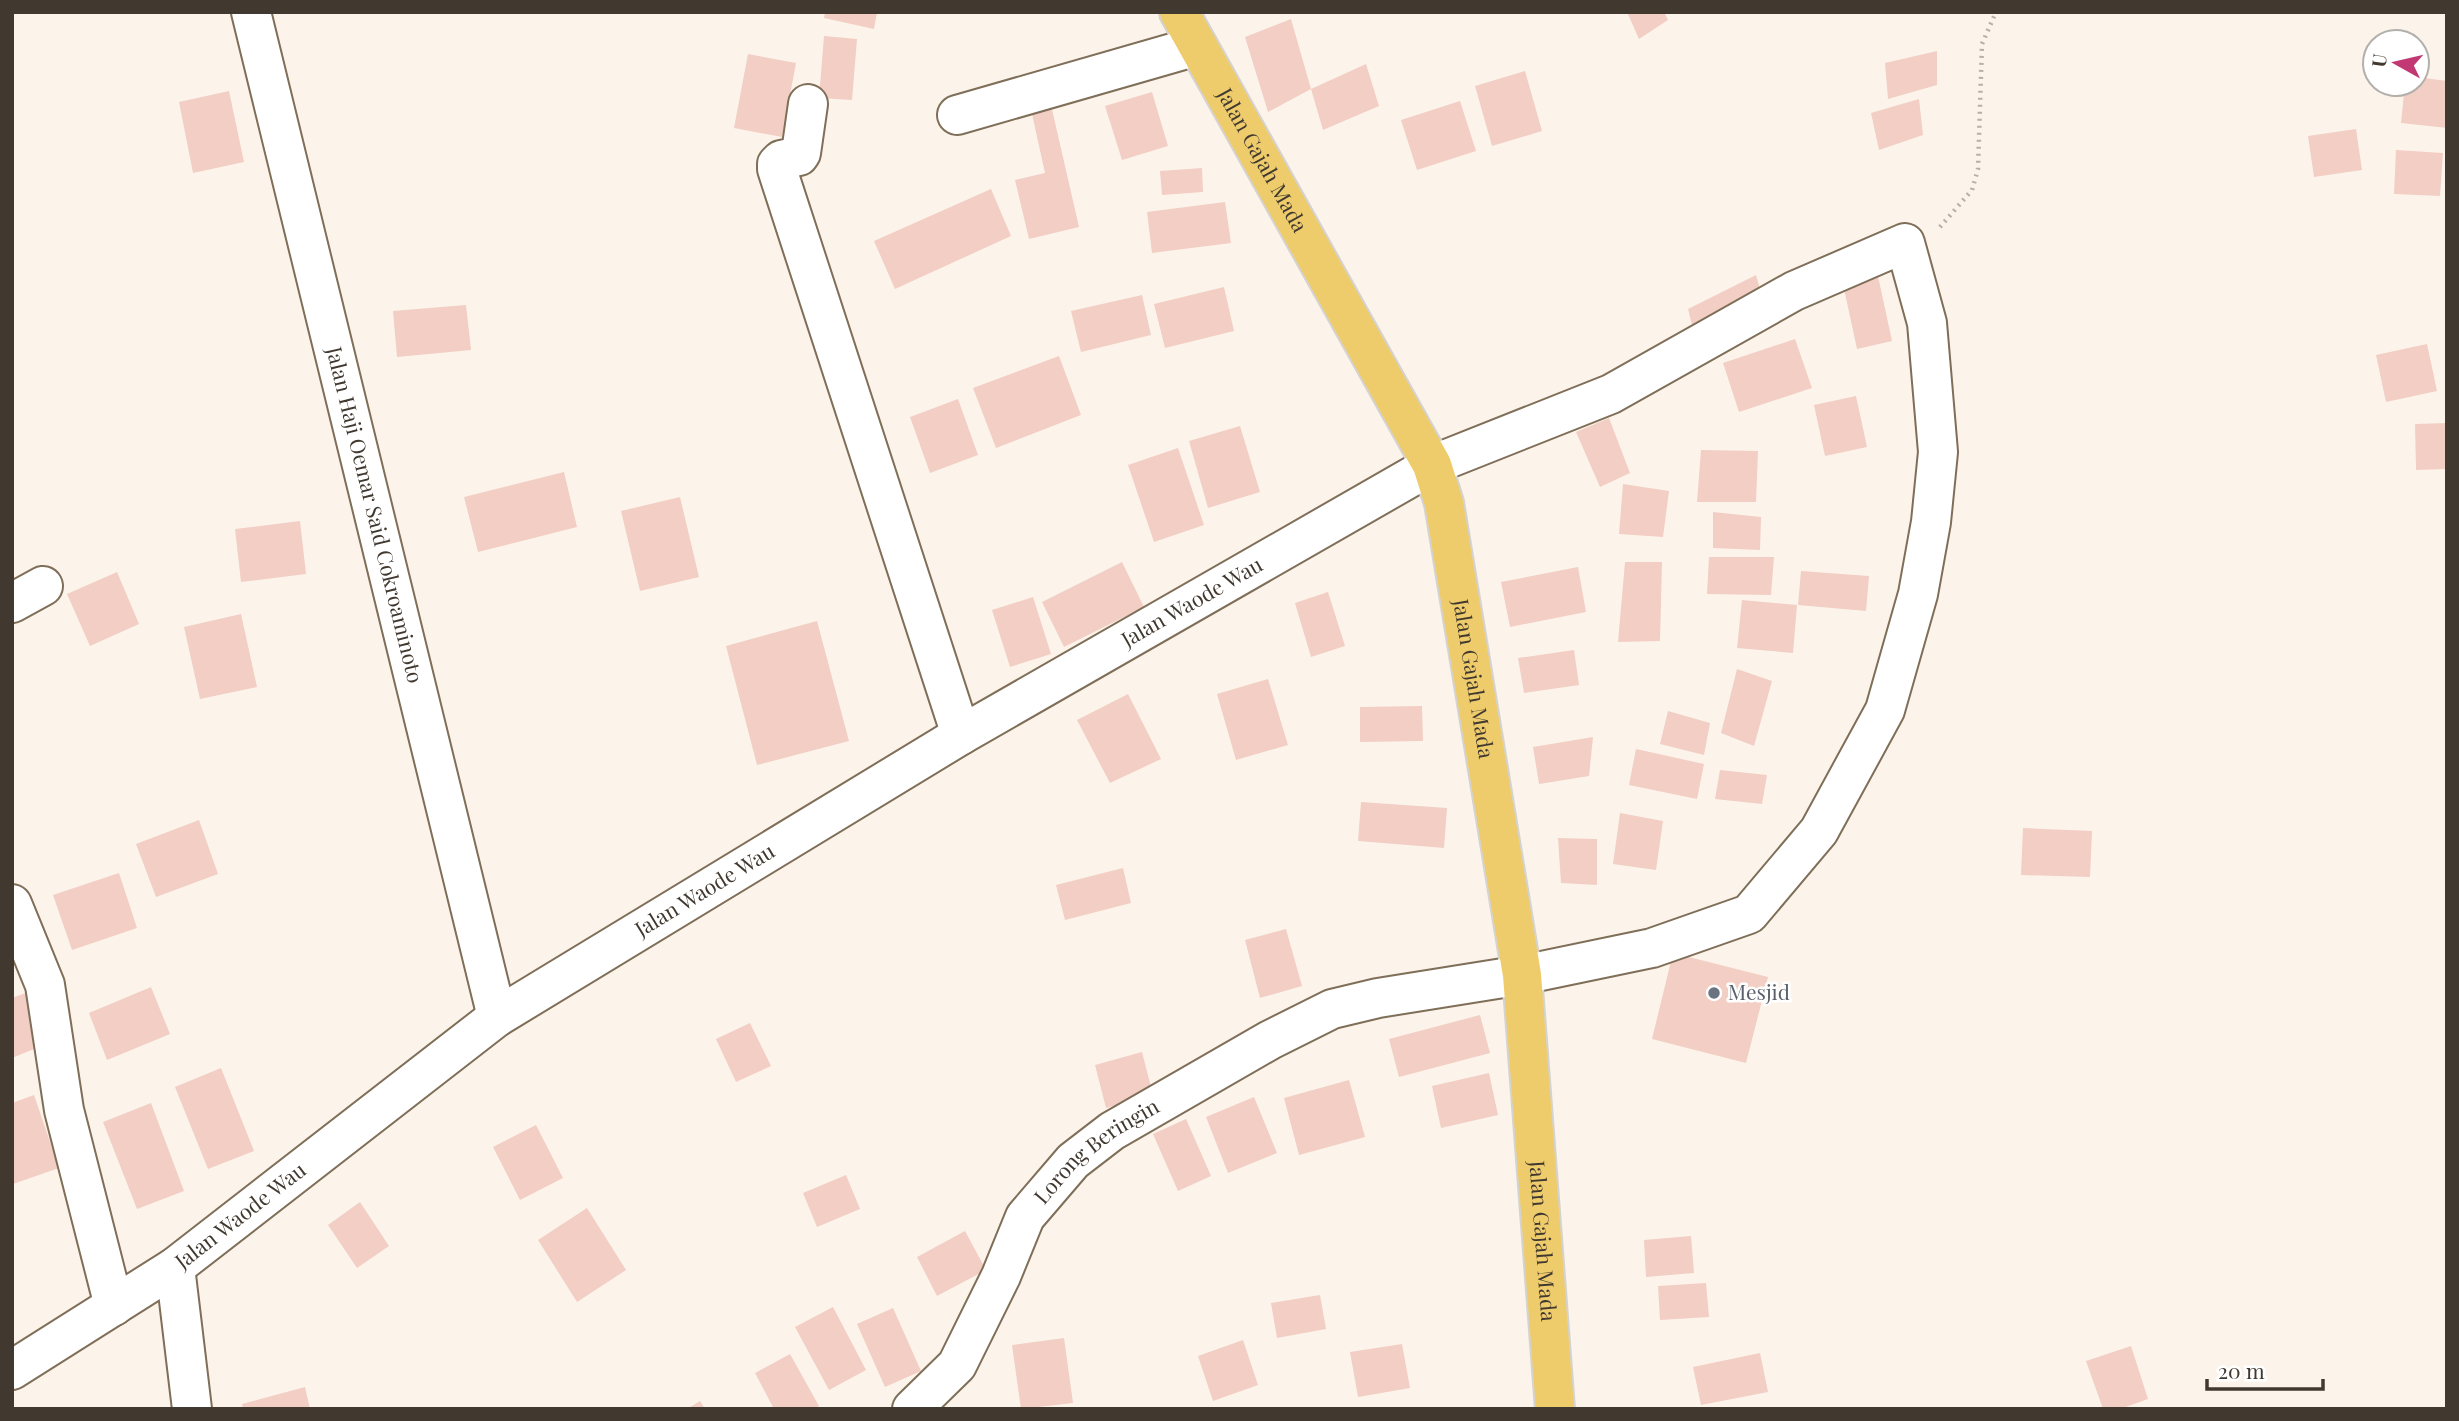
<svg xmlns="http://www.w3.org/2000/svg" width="2459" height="1421" viewBox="0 0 2459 1421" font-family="'Playfair Display',serif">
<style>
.building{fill:#f2cec4}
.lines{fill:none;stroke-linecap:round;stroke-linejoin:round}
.street-casing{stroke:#7f6e58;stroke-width:42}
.secondary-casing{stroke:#7f6e58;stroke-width:42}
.highway-casing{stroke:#d5d3d1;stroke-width:42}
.path{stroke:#b8b0a7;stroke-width:4.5;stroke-dasharray:2 5;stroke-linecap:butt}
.street{stroke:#fff;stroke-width:38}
.secondary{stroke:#fff;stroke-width:38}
.highway{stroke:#eecc6c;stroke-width:38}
.worship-dot{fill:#6b7280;stroke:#fff;stroke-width:2.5}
.labels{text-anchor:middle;stroke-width:5;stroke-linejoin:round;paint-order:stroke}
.street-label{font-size:21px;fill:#413930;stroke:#fff}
.worship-label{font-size:21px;fill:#5b616d;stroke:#fff;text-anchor:start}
</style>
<rect width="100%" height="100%" fill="#fcf4eb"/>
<!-- building -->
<g class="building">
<polygon points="825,12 877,12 874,29 824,18"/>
<polygon points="1627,12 1664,12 1668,20 1639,39"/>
<polygon points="1291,19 1311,89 1366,64 1379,106 1323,130 1311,89 1268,112 1245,37"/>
<polygon points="824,36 857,39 852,100 819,98"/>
<polygon points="1937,51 1937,85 1888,99 1885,63"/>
<polygon points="748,54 796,63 782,137 734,128"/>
<polygon points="1525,71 1542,131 1492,146 1475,86"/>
<polygon points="2417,77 2447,81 2447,128 2401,123 2405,84 2417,84"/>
<polygon points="229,91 244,162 193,173 179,102"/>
<polygon points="1152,92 1168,146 1122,160 1105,106"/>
<polygon points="1919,99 1923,135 1879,150 1871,113"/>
<polygon points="1460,101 1476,151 1417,170 1401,120"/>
<polygon points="1051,105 1079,227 1029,239 1015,180 1045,173 1032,114"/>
<polygon points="2356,129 2362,170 2314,177 2308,136"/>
<polygon points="2396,150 2443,153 2440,196 2394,194"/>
<polygon points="1202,168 1203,192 1162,195 1160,171"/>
<polygon points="991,189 1011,236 895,289 874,241"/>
<polygon points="1225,202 1231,243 1152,253 1147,212"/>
<polygon points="1756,275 1769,321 1699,353 1688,309"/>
<polygon points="1878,276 1892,341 1857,349 1843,284"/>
<polygon points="1224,287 1234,331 1165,348 1154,304"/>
<polygon points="1142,295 1151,335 1081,352 1071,311"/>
<polygon points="466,305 471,350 397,357 393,311"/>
<polygon points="1795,339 1812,388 1739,412 1723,363"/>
<polygon points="2427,344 2437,391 2386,402 2376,355"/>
<polygon points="1059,356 1081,415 996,448 973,388"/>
<polygon points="1856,396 1867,447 1825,456 1814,405"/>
<polygon points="958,399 978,455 930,473 910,417"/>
<polygon points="1609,418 1630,473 1600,487 1576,432"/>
<polygon points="2447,423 2447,469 2416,470 2415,424"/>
<polygon points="1240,426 1260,492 1208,508 1189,441"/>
<polygon points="1178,448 1204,525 1154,542 1128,465"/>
<polygon points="1701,450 1758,451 1756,502 1697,502"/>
<polygon points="564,472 577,527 478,552 464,497"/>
<polygon points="1623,484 1669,491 1663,537 1619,534"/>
<polygon points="680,497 699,577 640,591 621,511"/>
<polygon points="1713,512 1761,517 1760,550 1713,548"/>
<polygon points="300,521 306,574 241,582 235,529"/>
<polygon points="1709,557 1774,557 1771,595 1707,594"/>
<polygon points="1122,562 1144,607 1064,647 1042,602"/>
<polygon points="1625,562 1662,562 1660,641 1618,642"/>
<polygon points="1578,567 1586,612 1510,627 1501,582"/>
<polygon points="1801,571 1869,576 1866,611 1798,605"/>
<polygon points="117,572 139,624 90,646 67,594"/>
<polygon points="1328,592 1345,646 1311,657 1295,603"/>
<polygon points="1033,597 1051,654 1010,667 992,610"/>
<polygon points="1742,600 1797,605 1793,653 1737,648"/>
<polygon points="241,614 257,687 200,699 184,627"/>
<polygon points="817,621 849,741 757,765 726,646"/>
<polygon points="1574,650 1579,685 1524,693 1518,658"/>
<polygon points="1737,669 1772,681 1754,746 1721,733"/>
<polygon points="1268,679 1288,745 1236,760 1217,694"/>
<polygon points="1128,694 1161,759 1110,783 1077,720"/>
<polygon points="1422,706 1423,741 1360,742 1360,707"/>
<polygon points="1668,711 1710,723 1704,755 1660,744"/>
<polygon points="1593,737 1589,776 1539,784 1533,747"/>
<polygon points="1636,749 1704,764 1697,799 1629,785"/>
<polygon points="1720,770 1767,775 1762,804 1715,799"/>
<polygon points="1361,802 1447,808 1444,848 1358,841"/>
<polygon points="1620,813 1663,821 1656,870 1613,864"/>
<polygon points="199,820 218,874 156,897 136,844"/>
<polygon points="2023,828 2092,831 2090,877 2021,875"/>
<polygon points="1558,838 1597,839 1597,885 1561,883"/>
<polygon points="1123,868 1131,903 1065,920 1056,885"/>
<polygon points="119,873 137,928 72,950 53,895"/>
<polygon points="1286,929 1302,986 1260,998 1245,940"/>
<polygon points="1673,953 1768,977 1746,1063 1652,1039"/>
<polygon points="151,987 170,1034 107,1060 89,1013"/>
<polygon points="31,991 51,1042 12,1058 12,998"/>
<polygon points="1480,1015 1490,1053 1399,1077 1389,1039"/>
<polygon points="750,1023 771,1066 736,1082 716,1039"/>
<polygon points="1142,1052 1153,1095 1106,1108 1095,1065"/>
<polygon points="221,1068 254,1151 208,1169 175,1087"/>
<polygon points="1489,1073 1498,1115 1441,1128 1432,1086"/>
<polygon points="1349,1080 1365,1137 1299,1155 1284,1098"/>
<polygon points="34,1095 59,1168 13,1184 12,1103"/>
<polygon points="1254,1097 1277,1153 1228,1173 1206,1117"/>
<polygon points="151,1103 184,1191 137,1209 103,1122"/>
<polygon points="1186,1119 1211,1176 1178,1191 1153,1134"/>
<polygon points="536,1125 563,1178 520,1200 493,1147"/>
<polygon points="846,1175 860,1209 817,1227 803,1193"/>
<polygon points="360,1202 389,1246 357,1268 328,1225"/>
<polygon points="587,1208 626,1270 577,1302 538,1240"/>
<polygon points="965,1231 986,1270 937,1296 917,1257"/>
<polygon points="1691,1236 1694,1273 1646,1277 1644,1240"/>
<polygon points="1706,1283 1709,1317 1660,1320 1658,1286"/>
<polygon points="1320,1295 1326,1329 1277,1338 1271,1303"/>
<polygon points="833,1307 866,1370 829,1390 795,1327"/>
<polygon points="893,1308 921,1371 885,1387 857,1324"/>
<polygon points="1064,1338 1073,1403 1021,1409 1012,1345"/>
<polygon points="1243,1340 1258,1385 1213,1401 1198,1356"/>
<polygon points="1402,1344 1410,1388 1358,1397 1350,1352"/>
<polygon points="2131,1346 2148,1399 2120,1409 2103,1409 2086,1361"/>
<polygon points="1760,1353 1768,1392 1701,1405 1693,1367"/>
<polygon points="790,1354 819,1406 814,1409 774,1409 755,1373"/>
<polygon points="305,1387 310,1409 243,1409 242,1404"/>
<polygon points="700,1401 705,1409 687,1409"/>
</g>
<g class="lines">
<defs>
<g id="street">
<path id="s1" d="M 251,12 L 497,1017"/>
<polyline points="808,104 801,153 799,156 781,160 777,164 777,169 961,735"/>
<polyline points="957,115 1197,46"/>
<polyline points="12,603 43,586"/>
<polyline points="12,904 45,985 64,1110 114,1306"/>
<polyline points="175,1267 192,1409"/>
<path id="s2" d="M 912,1409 L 957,1365 L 1001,1276 L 1025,1217 L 1073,1161 L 1112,1131 L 1270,1040 L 1332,1009 L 1378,998 L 1522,975 L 1652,948 L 1749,914 L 1819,831 L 1885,710 L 1918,594 L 1931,522 L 1938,452 L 1927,323 L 1905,243 L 1794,291 L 1611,394 L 1432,465"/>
</g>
<g id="secondary">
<path id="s3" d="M 12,1370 L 175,1267 L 497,1017 L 961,735 L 1432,465"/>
</g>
<g id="highway">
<path id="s4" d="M 1179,12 L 1432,465 L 1444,503 L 1522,975 L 1555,1409"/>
</g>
</defs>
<!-- street casing -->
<use href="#street" class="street-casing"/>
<!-- secondary casing -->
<use href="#secondary" class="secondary-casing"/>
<!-- highway casing -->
<use href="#highway" class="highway-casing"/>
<!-- path -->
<polyline class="path" points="1940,227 1972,190 1978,169 1982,44 1996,12"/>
<!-- street -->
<use href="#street" class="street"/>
<!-- secondary -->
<use href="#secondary" class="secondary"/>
<!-- highway -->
<use href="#highway" class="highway"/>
</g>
<!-- markers -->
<circle class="worship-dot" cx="1714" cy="993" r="7"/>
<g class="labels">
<!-- street labels -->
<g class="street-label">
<text dy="7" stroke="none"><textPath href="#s4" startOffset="170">Jalan Gajah Mada</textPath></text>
<text dy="7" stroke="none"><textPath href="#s1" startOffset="518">Jalan Haji Oemar Said Cokroaminoto</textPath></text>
<text dy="7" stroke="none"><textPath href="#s3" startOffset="1410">Jalan Waode Wau</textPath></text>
<text dy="7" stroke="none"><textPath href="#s4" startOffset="737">Jalan Gajah Mada</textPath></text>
<text dy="7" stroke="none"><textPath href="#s3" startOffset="844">Jalan Waode Wau</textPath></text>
<text dy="7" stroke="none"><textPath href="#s2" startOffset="324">Lorong Beringin</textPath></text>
<text dy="7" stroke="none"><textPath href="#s3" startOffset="276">Jalan Waode Wau</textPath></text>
<text dy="7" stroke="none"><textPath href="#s4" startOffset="1304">Jalan Gajah Mada</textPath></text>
</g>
<!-- worship labels -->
<g class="worship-label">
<text x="1728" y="1000">Mesjid</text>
</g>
</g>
<!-- border -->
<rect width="2459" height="1421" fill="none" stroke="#413930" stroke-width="28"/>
<!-- north arrow -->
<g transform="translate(2396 63) rotate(278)"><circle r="33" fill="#ffffff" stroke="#b3b0ac" stroke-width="2"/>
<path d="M0-5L12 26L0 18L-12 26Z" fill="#c23872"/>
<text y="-10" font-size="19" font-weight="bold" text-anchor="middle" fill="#413930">U</text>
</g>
<!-- scale -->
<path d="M2207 1379v10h116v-10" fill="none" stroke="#413930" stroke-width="3.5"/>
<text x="2218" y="1379" font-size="21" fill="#413930" stroke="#ffffff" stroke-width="5" paint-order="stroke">20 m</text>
</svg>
